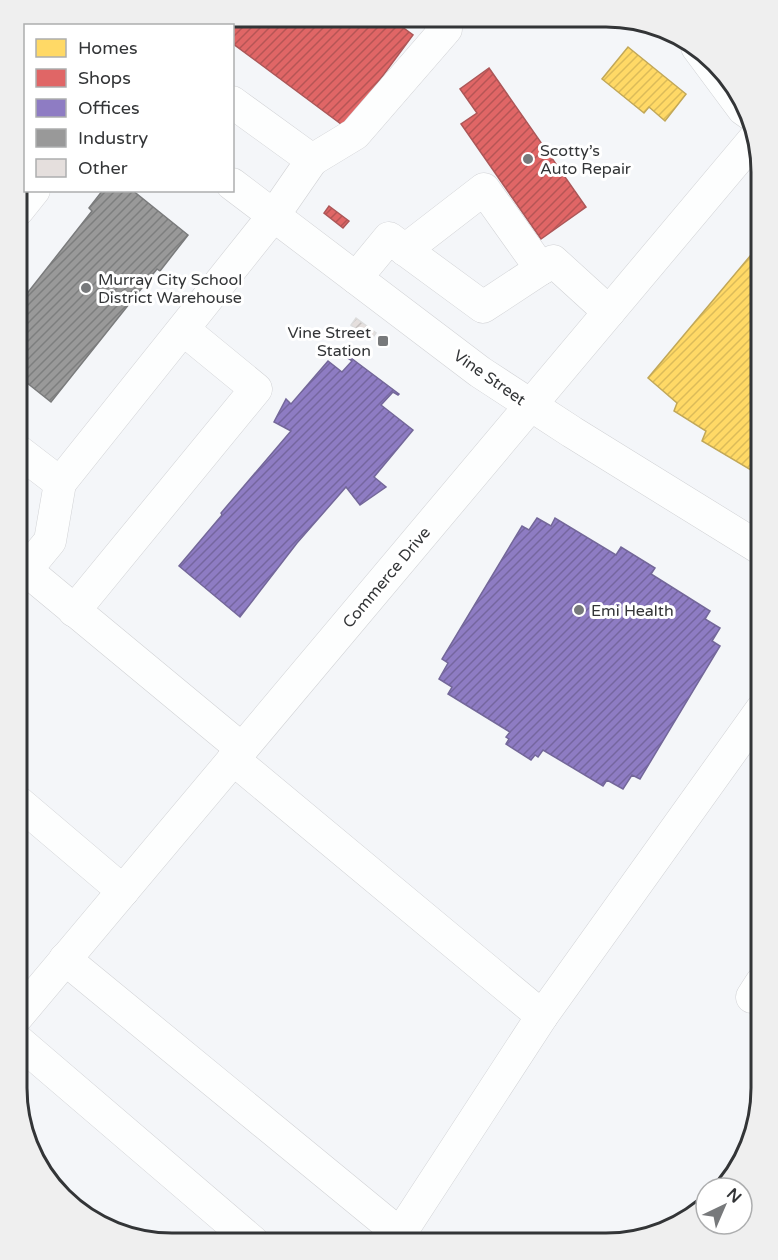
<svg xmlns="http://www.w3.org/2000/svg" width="778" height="1260" viewBox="0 0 778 1260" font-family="'Varela Round',sans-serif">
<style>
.homes{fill:url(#homes-hatch);stroke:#c2a858;stroke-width:1.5}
.shops{fill:url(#shops-hatch);stroke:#ac5758;stroke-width:1.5}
.offices{fill:url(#offices-hatch);stroke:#736799;stroke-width:1.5}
.industry{fill:url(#industry-hatch);stroke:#7a7b7c;stroke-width:1.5}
.building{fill:url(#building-hatch);stroke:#dcdcdc;stroke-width:1.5}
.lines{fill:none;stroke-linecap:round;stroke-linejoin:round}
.minor-casing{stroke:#d1d2d5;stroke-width:33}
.minor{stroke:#fdfefe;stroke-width:32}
.poi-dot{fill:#77797b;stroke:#fff;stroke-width:2}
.labels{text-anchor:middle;stroke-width:6;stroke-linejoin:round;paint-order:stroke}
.poi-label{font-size:16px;fill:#333537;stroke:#fff;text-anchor:start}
.street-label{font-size:16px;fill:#333537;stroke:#fff}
.rim{fill:none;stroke:#333537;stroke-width:3}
</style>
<defs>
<pattern id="homes-hatch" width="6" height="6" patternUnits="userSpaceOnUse" patternTransform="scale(1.5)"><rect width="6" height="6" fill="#ffd966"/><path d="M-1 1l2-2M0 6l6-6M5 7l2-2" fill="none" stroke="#dbbb59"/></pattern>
<pattern id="shops-hatch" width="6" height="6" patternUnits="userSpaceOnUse" patternTransform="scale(1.5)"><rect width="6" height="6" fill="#e06666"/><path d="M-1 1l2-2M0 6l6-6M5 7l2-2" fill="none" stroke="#b65555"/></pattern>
<pattern id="offices-hatch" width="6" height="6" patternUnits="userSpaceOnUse" patternTransform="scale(1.5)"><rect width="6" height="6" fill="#8e7cc3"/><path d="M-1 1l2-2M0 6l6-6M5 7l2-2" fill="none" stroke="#75669f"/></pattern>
<pattern id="industry-hatch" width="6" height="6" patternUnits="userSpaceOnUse" patternTransform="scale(1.5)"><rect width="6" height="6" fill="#999"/><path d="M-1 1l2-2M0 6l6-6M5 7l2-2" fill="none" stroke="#7d7e7e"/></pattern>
<pattern id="building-hatch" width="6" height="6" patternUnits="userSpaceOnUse" patternTransform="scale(1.5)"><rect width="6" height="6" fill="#e5dfdd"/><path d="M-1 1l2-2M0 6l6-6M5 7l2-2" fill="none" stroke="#c5c0be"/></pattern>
</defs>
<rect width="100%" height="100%" fill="#f4f6f9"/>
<!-- homes -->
<g class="homes">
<polygon points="628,47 686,94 665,121 649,107 644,113 602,79"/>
<polygon points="761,243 761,476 702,441 706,431 674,411 677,403 648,378"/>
</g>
<!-- shops -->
<g class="shops">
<polygon points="226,17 390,18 413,35 345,127 232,43 232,26 220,26"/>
<polygon points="489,68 586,207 541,239 461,124 477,113 460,89"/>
<polygon points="329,206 349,221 343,228 324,213"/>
</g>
<!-- offices -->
<g class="offices">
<polygon points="343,352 399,394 398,395 393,392 381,405 413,430 374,477 386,487 360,505 346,487 297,543 240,617 179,566 222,515 221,513 291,431 274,422 286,399 291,404 328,361 342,372 352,361 342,354"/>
<polygon points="537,518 551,526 555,518 616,555 621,547 655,568 651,574 710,611 705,619 720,628 712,641 720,646 640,779 632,775 623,789 607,780 603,786 543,750 538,757 535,755 531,760 506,744 509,739 506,737 510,732 448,694 452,687 439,679 448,663 442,659 522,526 529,530"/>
</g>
<!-- industry -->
<polygon class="industry" points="103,190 132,190 188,235 160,271 157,269 51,402 17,375 18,305 92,211 89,208"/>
<!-- building -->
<polygon class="building" points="356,318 376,333 371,340 351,325"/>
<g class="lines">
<defs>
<g id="minor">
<polyline points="697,47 743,109 750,114"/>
<polyline points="312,160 355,134 446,29 437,18"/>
<polyline points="232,184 480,372 572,432 761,549"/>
<polyline points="18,210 34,190"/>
<polyline points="405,250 484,189 541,269"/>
<polyline points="356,278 389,238 483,307 553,261 609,312"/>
<polyline points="17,450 60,483 274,215 312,160 232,102"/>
<polyline points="26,570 242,749"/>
<polyline points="17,581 50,541 60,483"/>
<polyline points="74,611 256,389 184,330"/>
<polyline points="233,759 542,1016 761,710"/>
<polyline points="17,801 123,891"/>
<polyline points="65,959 400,1234 542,1016"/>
<polyline points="752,997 761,983"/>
<polyline points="17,1017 755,138"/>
<polyline points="17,1040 253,1242"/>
</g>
</defs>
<!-- minor casing -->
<use href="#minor" class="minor-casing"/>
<!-- minor -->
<use href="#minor" class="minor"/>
</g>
<!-- markers -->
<g class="poi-dot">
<circle cx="528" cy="159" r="6"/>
<circle cx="86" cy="288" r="6"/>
<rect x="377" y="335" width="12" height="12" rx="3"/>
<circle cx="579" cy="610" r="6"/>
</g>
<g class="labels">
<!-- poi labels -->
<g class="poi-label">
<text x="540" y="156">Scotty’s<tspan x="540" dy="18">Auto Repair</tspan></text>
<text x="98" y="285">Murray City School<tspan x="98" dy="18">District Warehouse</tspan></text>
<text x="371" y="338" text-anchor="end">Vine Street<tspan x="371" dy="18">Station</tspan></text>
<text x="591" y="616">Emi Health</text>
</g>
<!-- street labels -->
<g class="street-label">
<text transform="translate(490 377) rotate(35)" y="6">Vine Street</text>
<text transform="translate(386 577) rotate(-50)" y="6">Commerce Drive</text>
</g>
</g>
<!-- crop -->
<path d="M0 0H778V1260H0ZM172 27H606A145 145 0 0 1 751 172V1088A145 145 0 0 1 606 1233H172A145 145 0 0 1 27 1088V172A145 145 0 0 1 172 27Z" fill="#efefef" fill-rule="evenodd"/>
<path class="rim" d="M172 27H606A145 145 0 0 1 751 172V1088A145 145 0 0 1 606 1233H172A145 145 0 0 1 27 1088V172A145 145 0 0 1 172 27Z"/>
<!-- legend -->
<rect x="24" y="24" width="210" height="168" fill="#ffffff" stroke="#adaeaf" stroke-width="1.5"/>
<rect x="36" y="39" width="30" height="18" fill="#ffd966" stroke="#adaeaf" stroke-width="1.5"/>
<text x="78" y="54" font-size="18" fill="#333537">Homes</text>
<rect x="36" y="69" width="30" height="18" fill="#e06666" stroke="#adaeaf" stroke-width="1.5"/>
<text x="78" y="84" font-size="18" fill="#333537">Shops</text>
<rect x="36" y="99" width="30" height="18" fill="#8e7cc3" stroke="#adaeaf" stroke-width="1.5"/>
<text x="78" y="114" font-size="18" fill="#333537">Offices</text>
<rect x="36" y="129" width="30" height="18" fill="#999999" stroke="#adaeaf" stroke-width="1.5"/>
<text x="78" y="144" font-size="18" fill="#333537">Industry</text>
<rect x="36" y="159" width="30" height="18" fill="#e5dfdd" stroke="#adaeaf" stroke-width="1.5"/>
<text x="78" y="174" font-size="18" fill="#333537">Other</text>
<!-- north arrow -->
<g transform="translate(724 1206) rotate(44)"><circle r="28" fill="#ffffff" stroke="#adaeaf" stroke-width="1.5"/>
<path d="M0-4.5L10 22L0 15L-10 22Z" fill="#77797b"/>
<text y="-9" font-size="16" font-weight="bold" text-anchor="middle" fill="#333537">N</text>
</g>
</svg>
